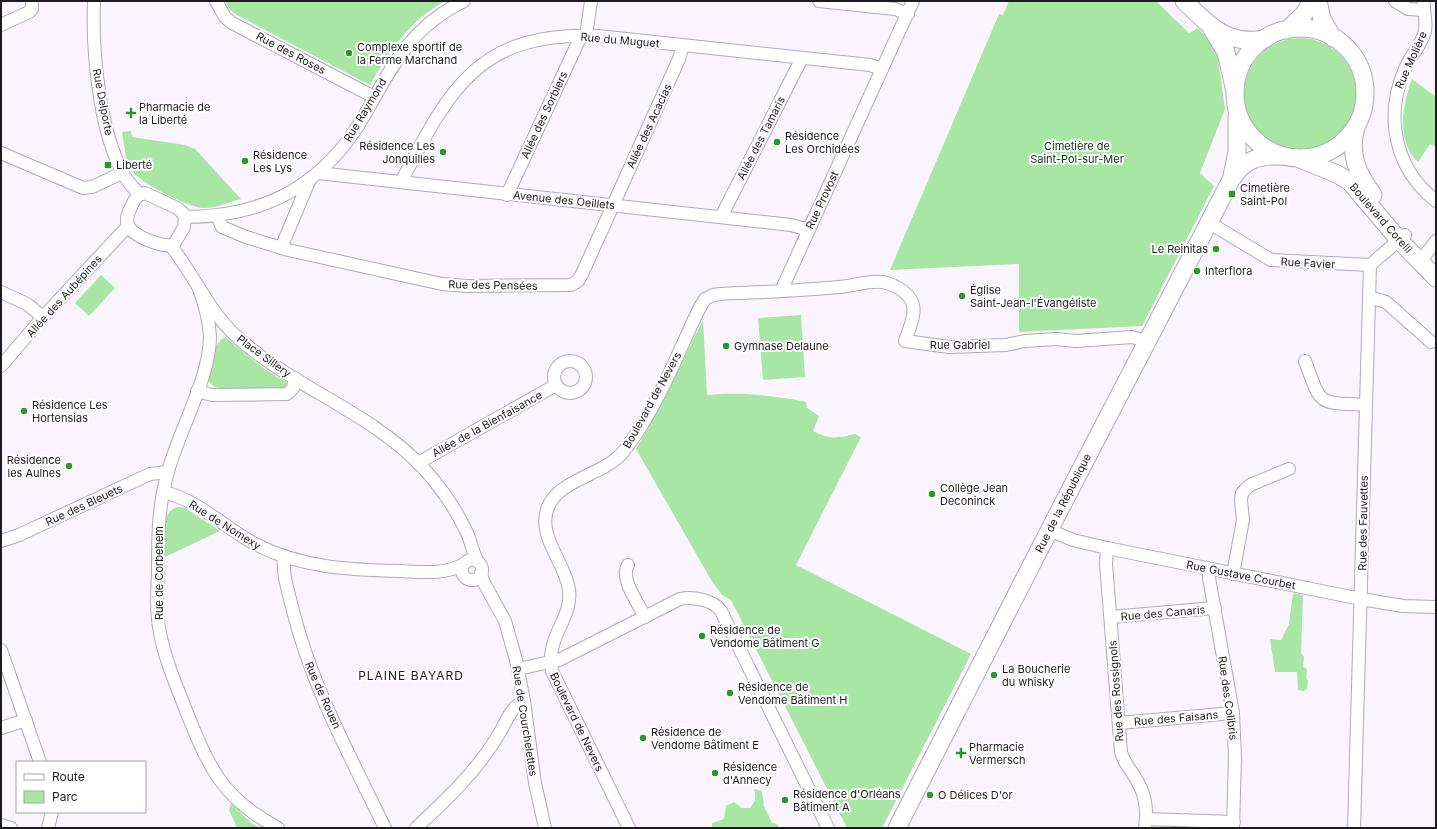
<svg xmlns="http://www.w3.org/2000/svg" width="1437" height="829" viewBox="0 0 1437 829" font-family="Inter,sans-serif">
<style>
.green{fill:#a8e6a3}
.lines{fill:none;stroke-linecap:round;stroke-linejoin:round}
.street-casing{stroke:#b1a8b9;stroke-width:14}
.secondary-casing{stroke:#b1a8b9;stroke-width:19}
.street{stroke:#fff;stroke-width:12}
.secondary{stroke:#fff;stroke-width:17}
.poi-dot{fill:#289927;stroke:#fff;stroke-width:1.5}
.labels{text-anchor:middle;stroke-width:4;stroke-linejoin:round;paint-order:stroke}
.street-label{font-size:11px;fill:#1d1a20;stroke:#fff}
.poi-label{font-size:11px;fill:#1d1a20;stroke:#fff;text-anchor:start}
.park-label{font-size:11px;fill:#083408;stroke:#fff}
.neighbourhood-label{font-size:12px;letter-spacing:1px;fill:#1d1a20;stroke:#fff}
</style>
<rect width="100%" height="100%" fill="#faf4ff"/>
<!-- green -->
<g class="green">
<path d="M 225,1 L 445,1 C 409,21 390,50 370,85 L 237,15 L 229,9 Z"/>
<polygon points="1009,1 1156,1 1189,33 1198,28 1213,44 1217,51 1225,109 1200,173 1214,186 1142,326 1019,332 1019,264 890,270 999,14 1003,15"/>
<circle cx="1300" cy="94" r="56"/>
<path d="M 1412,79 L 1436,97 L 1436,147 L 1430,144 L 1418,162 C 1396,141 1402,105 1412,79 Z"/>
<path d="M 131,131 L 132,137 L 185,145 L 195,149 L 241,199 C 229,202 215,209 202,208 C 186,206 137,182 130,168 C 125,158 124,144 122,132 Z"/>
<polygon points="101,275 115,288 89,316 75,303"/>
<polygon points="801,315 805,377 763,380 758,318"/>
<path d="M 703,320 L 707,395 C 742,392 772,395 806,402 L 807,408 L 819,416 L 813,431 C 830,440 837,438 855,434 L 861,437 L 796,565 L 971,654 L 882,828 L 847,828 L 731,600 L 722,595 L 710,578 L 636,449 L 662,403 Z"/>
<path d="M 225,337 L 263,368 L 289,384 L 284,388 L 219,388 L 213,386 L 208,380 C 211,366 211,345 225,337 Z"/>
<path d="M 179,507 L 185,508 L 220,531 L 165,557 C 165,542 159,509 179,507 Z"/>
<polygon points="1293,593 1303,595 1301,653 1304,657 1303,667 1307,669 1306,678 1308,681 1307,689 1304,691 1298,690 1297,672 1275,672 1270,639 1281,640 1289,624"/>
<path d="M 754,789 L 762,791 L 764,806 L 772,823 L 777,824 L 779,828 L 712,828 L 712,823 L 724,819 L 726,806 L 734,802 L 742,808 L 750,808 C 756,801 756,797 754,789 Z"/>
<polygon points="231,803 251,823 260,828 237,828 229,810"/>
</g>
<g class="lines">
<defs>
<g id="street">
<path d="M 94,1 C 92,50 99,130 123,173 C 127,182 134,188 140,195"/>
<polyline points="216,1 225,17 232,23 374,97"/>
<polyline points="819,1 895,9 908,14"/>
<polyline points="1395,1 1408,9 1424,10"/>
<path d="M 1424,1 C 1423,11 1427,22 1425,31 C 1422,45 1410,56 1405,69 C 1384,117 1395,169 1436,201"/>
<polyline points="1,25 29,12 32,9 32,1"/>
<polyline points="586,36 591,1"/>
<polyline points="1,153 83,188 92,187 122,173"/>
<polyline points="318,173 791,225 809,230"/>
<path d="M 401,182 C 450,88 479,31 598,36 L 870,65 L 882,69"/>
<path d="M 145,193 L 177,208 L 185,215 L 184,227 L 174,244 C 164,249 132,236 128,225 C 125,218 129,211 132,205 C 134,199 139,194 145,193 Z"/>
<polyline points="507,195 581,36"/>
<polyline points="217,216 222,227 246,237 288,250 442,284 467,286 571,285 578,281 582,274 679,59 683,46"/>
<path d="M 185,217 C 265,217 324,185 364,116 C 392,67 410,27 464,1"/>
<polyline points="721,217 802,58"/>
<polyline points="1208,222 1271,260 1370,265"/>
<path d="M 171,246 C 194,275 208,310 236,336 C 293,388 372,412 425,470 C 442,489 457,511 467,533 C 471,542 473,552 477,561"/>
<polyline points="281,248 310,179"/>
<polyline points="1420,262 1436,241"/>
<path d="M 198,286 C 204,302 209,319 210,336 C 210,381 175,436 165,483 C 158,512 158,542 158,573 C 157,593 156,613 160,633 C 165,660 177,687 187,713 C 209,768 223,799 278,828"/>
<polyline points="781,291 913,1"/>
<polyline points="1,292 27,304 43,317"/>
<polyline points="1369,297 1386,302 1431,342"/>
<circle cx="570" cy="377" r="16"/>
<path d="M 1305,361 C 1322,407 1317,402 1366,405"/>
<polyline points="1,366 43,317 128,226"/>
<polyline points="197,391 212,395 287,394 293,388 295,378"/>
<polyline points="418,463 556,385"/>
<path d="M 163,492 C 197,499 225,528 255,544 C 301,568 351,570 401,571 C 422,572 445,575 464,564"/>
<polyline points="1049,530 1073,540 1107,548 1361,599 1403,606 1436,607"/>
<polyline points="1,541 19,535 150,474 168,472"/>
<path d="M 1107,548 L 1106,564 L 1121,752 C 1123,760 1128,767 1133,774 C 1145,792 1148,807 1145,828"/>
<path d="M 284,556 C 282,573 288,590 292,607 C 311,685 350,756 385,828"/>
<circle cx="472" cy="570" r="10"/>
<path d="M 628,565 C 619,578 639,604 645,617"/>
<polyline points="1209,569 1209,578 1233,713 1235,757 1233,828"/>
<polyline points="481,573 483,581 505,621 516,660 524,701 535,783 545,828"/>
<polyline points="1233,574 1243,520 1241,500 1242,493 1250,485 1289,469"/>
<polyline points="1111,617 1215,608"/>
<polyline points="1,650 40,762"/>
<path d="M 518,669 L 559,660 L 680,599 C 692,596 714,600 721,611 L 828,828"/>
<polyline points="1119,723 1233,713"/>
<polyline points="1,728 26,720"/>
<polyline points="1146,819 1234,822"/>
<polyline points="1,825 11,828"/>
<polyline points="48,828 52,812"/>
<path d="M 416,828 C 447,799 477,771 499,734 C 506,722 510,708 524,701"/>
<path d="M 629,828 L 552,671 C 545,636 573,619 569,590 C 566,563 536,536 548,507 C 559,479 605,475 624,451 C 645,424 667,380 681,348 C 689,332 695,314 705,299 L 713,295 L 720,294 C 759,292 799,291 838,287 C 854,286 867,280 883,282 C 893,284 906,291 911,300 C 918,311 909,329 905,341 L 949,347 L 1006,345 L 1025,341 L 1056,339 L 1076,341 L 1132,337 L 1146,341"/>
<polyline points="1354,828 1370,265 1405,235"/>
</g>
<g id="secondary">
<path d="M 1184,1 C 1209,25 1227,46 1265,39"/>
<polyline points="1318,1 1322,19 1333,38"/>
<circle cx="1300" cy="93" r="65"/>
<polyline points="1212,29 1226,52 1234,87"/>
<polyline points="1287,30 1304,14 1312,1"/>
<path d="M 1356,127 C 1348,154 1358,174 1373,195"/>
<polyline points="1300,159 1337,174 1350,182 1399,240 1436,278"/>
<polyline points="1232,176 1237,152 1237,115"/>
<path d="M 897,828 L 1056,517 L 1231,180 C 1245,159 1258,155 1283,156"/>
</g>
</defs>
<!-- street casing -->
<use href="#street" class="street-casing"/>
<!-- secondary casing -->
<use href="#secondary" class="secondary-casing"/>
<!-- street -->
<use href="#street" class="street"/>
<!-- secondary -->
<use href="#secondary" class="secondary"/>
</g>
<!-- markers -->
<g class="poi-dot">
<circle cx="349" cy="53" r="4"/>
<path d="M129 107h4v4h4v4h-4v4h-4v-4h-4v-4h4z"/>
<circle cx="777" cy="142" r="4"/>
<circle cx="443" cy="152" r="4"/>
<circle cx="245" cy="161" r="4"/>
<rect x="104" y="161" width="8" height="8" rx="2"/>
<rect x="1228" y="190" width="8" height="8" rx="2"/>
<circle cx="1216" cy="249" r="4"/>
<circle cx="1197" cy="271" r="4"/>
<circle cx="962" cy="296" r="4"/>
<circle cx="726" cy="346" r="4"/>
<circle cx="24" cy="411" r="4"/>
<circle cx="69" cy="466" r="4"/>
<circle cx="932" cy="494" r="4"/>
<circle cx="702" cy="636" r="4"/>
<circle cx="994" cy="675" r="4"/>
<circle cx="730" cy="693" r="4"/>
<circle cx="643" cy="738" r="4"/>
<path d="M959 747h4v4h4v4h-4v4h-4v-4h-4v-4h4z"/>
<circle cx="715" cy="773" r="4"/>
<circle cx="930" cy="795" r="4"/>
<circle cx="785" cy="800" r="4"/>
</g>
<g class="labels">
<!-- street labels -->
<g class="street-label">
<text transform="translate(620 40) rotate(5)" y="4">Rue du Muguet</text>
<text transform="translate(291 53) rotate(28)" y="4">Rue des Roses</text>
<text transform="translate(1411 60) rotate(-66)" y="4">Rue Molière</text>
<text transform="translate(103 102) rotate(79)" y="4">Rue Delporte</text>
<text transform="translate(365 110) rotate(-59)" y="4">Rue Raymond</text>
<text transform="translate(544 115) rotate(-65)" y="4">Allée des Sorbiers</text>
<text transform="translate(649 126) rotate(-65)" y="4">Allée des Acacias</text>
<text transform="translate(761 138) rotate(-63)" y="4">Allée des Tamaris</text>
<text transform="translate(564 200) rotate(6)" y="4">Avenue des Oeillets</text>
<text transform="translate(822 200) rotate(-65)" y="4">Rue Provost</text>
<text transform="translate(1381 218) rotate(49)" y="4">Boulevard Corelli</text>
<text transform="translate(1308 263) rotate(3)" y="4">Rue Favier</text>
<text transform="translate(493 285) rotate(1)" y="4">Rue des Pensées</text>
<text transform="translate(64 296) rotate(-48)" y="4">Allée des Aubépines</text>
<text x="960" y="349">Rue Gabriel</text>
<text transform="translate(264 356) rotate(36)" y="4">Place Sillery</text>
<text transform="translate(652 400) rotate(-61)" y="4">Boulevard de Nevers</text>
<text transform="translate(487 424) rotate(-29)" y="4">Allée de la Bienfaisance</text>
<text transform="translate(1063 503) rotate(-63)" y="4">Rue de la République</text>
<text transform="translate(84 505) rotate(-25)" y="4">Rue des Bleuets</text>
<text transform="translate(1363 523) rotate(-89)" y="4">Rue des Fauvettes</text>
<text transform="translate(225 525) rotate(32)" y="4">Rue de Nomexy</text>
<text transform="translate(159 573) rotate(-90)" y="4">Rue de Corbehem</text>
<text transform="translate(1241 575) rotate(11)" y="4">Rue Gustave Courbet</text>
<text transform="translate(1163 613) rotate(-5)" y="4">Rue des Canaris</text>
<text transform="translate(1116 691) rotate(-94)" y="4">Rue des Rossignols</text>
<text transform="translate(323 695) rotate(66)" y="4">Rue de Rouen</text>
<text transform="translate(1228 698) rotate(82)" y="4">Rue des Colibris</text>
<text transform="translate(1176 718) rotate(-5)" y="4">Rue des Faisans</text>
<text transform="translate(525 721) rotate(81)" y="4">Rue de Courchelettes</text>
<text transform="translate(577 722) rotate(64)" y="4">Boulevard de Nevers</text>
</g>
<!-- poi labels -->
<g class="poi-label">
<text x="357" y="51">Complexe sportif de<tspan x="357" dy="13">la Ferme Marchand</tspan></text>
<text x="139" y="111">Pharmacie de<tspan x="139" dy="13">la Liberté</tspan></text>
<text x="785" y="140">Résidence<tspan x="785" dy="13">Les Orchidées</tspan></text>
<text x="435" y="150" text-anchor="end">Résidence Les<tspan x="435" dy="13">Jonquilles</tspan></text>
<text x="253" y="159">Résidence<tspan x="253" dy="13">Les Lys</tspan></text>
<text x="116" y="169">Liberté</text>
<text x="1240" y="192">Cimetière<tspan x="1240" dy="13">Saint-Pol</tspan></text>
<text x="1208" y="253" text-anchor="end">Le Reinitas</text>
<text x="1205" y="275">Interflora</text>
<text x="970" y="294">Église<tspan x="970" dy="13">Saint-Jean-l'Évangéliste</tspan></text>
<text x="734" y="350">Gymnase Delaune</text>
<text x="32" y="409">Résidence Les<tspan x="32" dy="13">Hortensias</tspan></text>
<text x="61" y="464" text-anchor="end">Résidence<tspan x="61" dy="13">les Aulnes</tspan></text>
<text x="940" y="492">Collège Jean<tspan x="940" dy="13">Deconinck</tspan></text>
<text x="710" y="634">Résidence de<tspan x="710" dy="13">Vendome Bâtiment G</tspan></text>
<text x="1002" y="673">La Boucherie<tspan x="1002" dy="13">du whisky</tspan></text>
<text x="738" y="691">Résidence de<tspan x="738" dy="13">Vendome Bâtiment H</tspan></text>
<text x="651" y="736">Résidence de<tspan x="651" dy="13">Vendome Bâtiment E</tspan></text>
<text x="969" y="751">Pharmacie<tspan x="969" dy="13">Vermersch</tspan></text>
<text x="723" y="771">Résidence<tspan x="723" dy="13">d'Annecy</tspan></text>
<text x="793" y="798">Résidence d'Orléans<tspan x="793" dy="13">Bâtiment A</tspan></text>
<text x="938" y="799">O Délices D'or</text>
</g>
<!-- park labels -->
<g class="park-label">
<text x="1077" y="150">Cimetière de<tspan x="1077" dy="13">Saint-Pol-sur-Mer</tspan></text>
</g>
<!-- neighbourhood labels -->
<g class="neighbourhood-label">
<text x="411" y="680">PLAINE BAYARD</text>
</g>
</g>
<!-- border -->
<rect width="1437" height="829" fill="none" stroke="#1d1a20" stroke-width="4"/>
<!-- legend -->
<rect x="16" y="761" width="130" height="52" fill="#ffffff" stroke="#a5a3a6"/>
<rect x="24" y="774" width="20" height="6" fill="#ffffff" stroke="#a5a3a6"/>
<text x="52" y="781" font-size="12" fill="#1d1a20">Route</text>
<rect x="24" y="791" width="20" height="12" fill="#a8e6a3" stroke="#a5a3a6"/>
<text x="52" y="801" font-size="12" fill="#1d1a20">Parc</text>
</svg>
